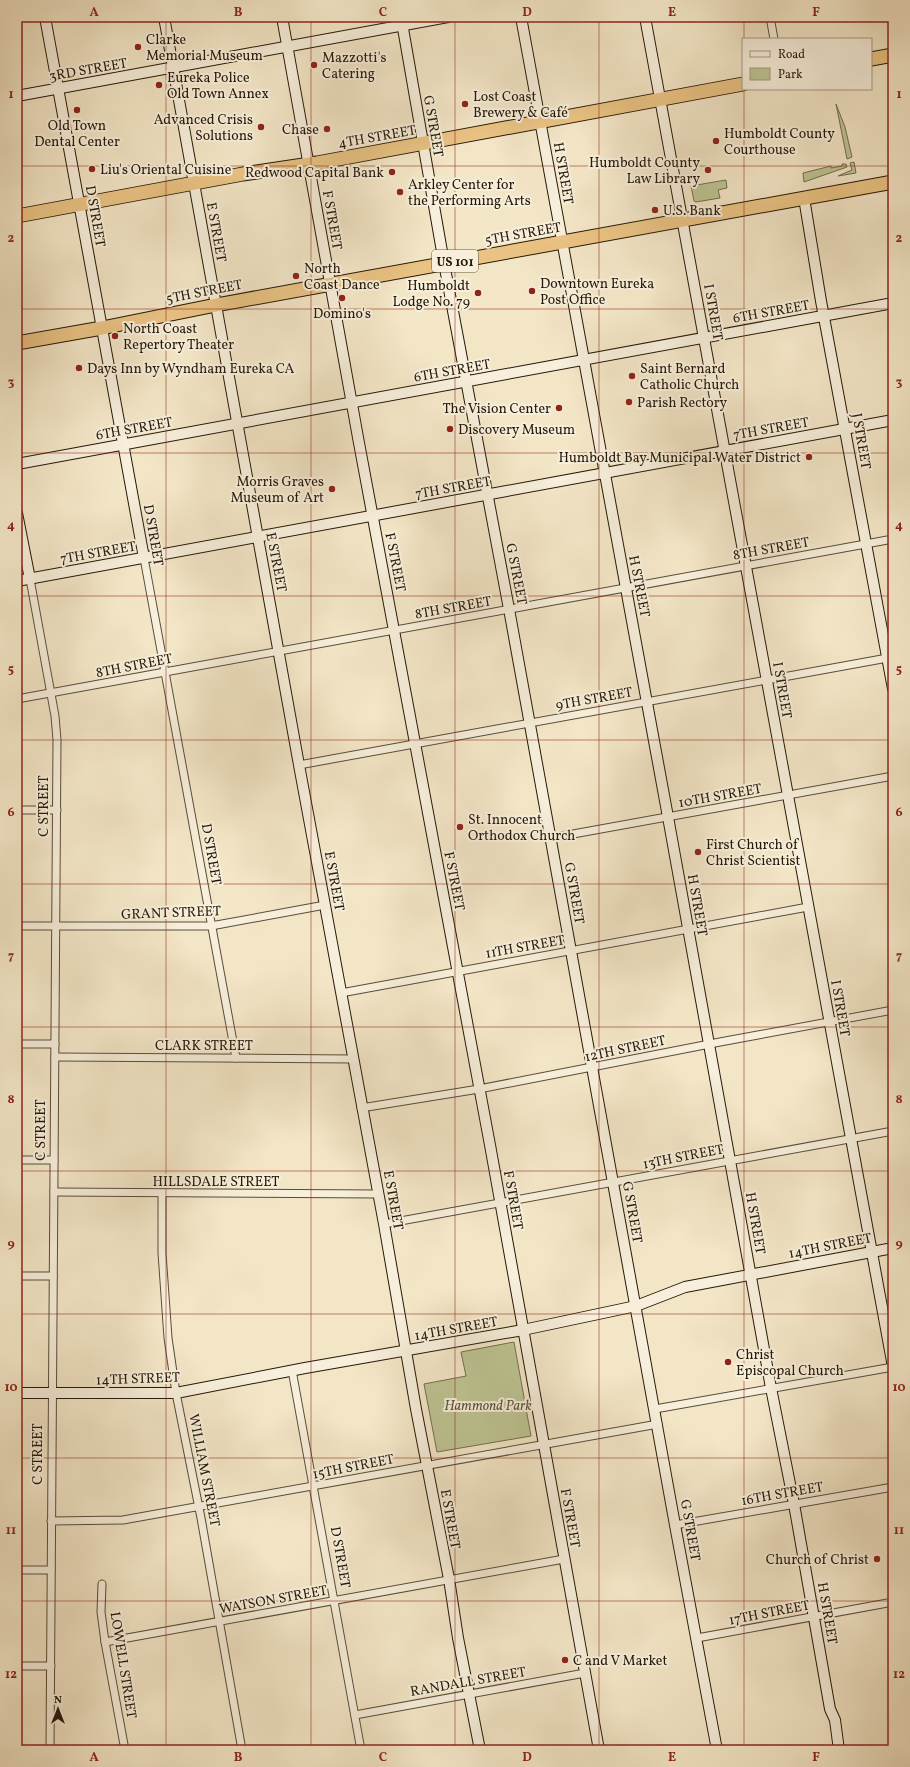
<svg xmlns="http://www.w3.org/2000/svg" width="910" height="1767" viewBox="0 0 910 1767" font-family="Vollkorn,serif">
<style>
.green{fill:#bec493;stroke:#726e4e}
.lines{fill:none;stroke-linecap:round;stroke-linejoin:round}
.street-casing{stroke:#584c38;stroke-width:9}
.secondary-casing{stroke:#251808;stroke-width:12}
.highway-casing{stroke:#251808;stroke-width:15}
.street{stroke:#f7efdb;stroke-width:7}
.secondary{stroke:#f7efdb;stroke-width:10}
.highway{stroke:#eac384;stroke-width:13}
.grid{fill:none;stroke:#8f2418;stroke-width:1;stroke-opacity:0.55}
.poi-dot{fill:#8f2418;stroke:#f7efdb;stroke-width:1.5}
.labels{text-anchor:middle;stroke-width:4;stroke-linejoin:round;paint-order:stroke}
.shield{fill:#f7efdb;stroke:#645847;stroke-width:1}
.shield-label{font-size:13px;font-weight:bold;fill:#251808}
.poi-label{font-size:14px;fill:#251808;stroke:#f7efdb;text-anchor:start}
.street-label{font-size:14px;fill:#251808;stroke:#f7efdb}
.park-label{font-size:14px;font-style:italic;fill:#5b5439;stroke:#f7efdb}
.neatline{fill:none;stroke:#8f2418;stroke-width:1.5}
.grid-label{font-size:13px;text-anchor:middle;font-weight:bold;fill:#8f2418}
</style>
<rect width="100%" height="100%" fill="#f3e6c7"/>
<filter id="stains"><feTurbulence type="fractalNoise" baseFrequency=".005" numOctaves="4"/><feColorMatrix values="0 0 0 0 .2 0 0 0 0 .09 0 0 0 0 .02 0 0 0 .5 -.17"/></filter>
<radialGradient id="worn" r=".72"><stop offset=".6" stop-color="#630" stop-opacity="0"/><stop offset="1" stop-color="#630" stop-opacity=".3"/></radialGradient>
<!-- green -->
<g class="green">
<polygon points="836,104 845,127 852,157 847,159"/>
<polygon points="854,162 856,173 838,176 852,170 850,163"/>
<polygon points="842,164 846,164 847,167 804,182 803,173 831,166 831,168 842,166"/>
<polygon points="726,180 727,188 718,190 720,198 696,202 694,201 691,186"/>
<polygon points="514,1342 531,1436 437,1452 424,1384 466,1376 461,1352"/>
</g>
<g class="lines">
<defs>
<g id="street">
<polyline points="770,17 774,39"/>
<polyline points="144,558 236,1058"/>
<polyline points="30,579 55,716 57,740 50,1750"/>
<polyline points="17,699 893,539"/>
<polyline points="299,765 893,657"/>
<polyline points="17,810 57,810"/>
<polyline points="551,838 893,776"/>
<polyline points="17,926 211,926 325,905"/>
<polyline points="341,993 808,907"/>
<polyline points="17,1044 55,1044"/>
<polyline points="55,1057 353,1059"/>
<polyline points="361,1108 479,1089 720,1042 893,1010"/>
<polyline points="17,1160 54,1160"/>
<polyline points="54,1192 379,1194"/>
<polyline points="162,1194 162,1253 168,1338 176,1393 201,1518 242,1750"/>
<polyline points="384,1224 893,1131"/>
<polyline points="17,1276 53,1276"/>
<polyline points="292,1370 361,1750"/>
<polyline points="655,1409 893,1367"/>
<polyline points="51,1521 123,1520 658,1424"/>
<polyline points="675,1525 893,1487"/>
<polyline points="17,1570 51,1570"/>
<polyline points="102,1584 101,1612 105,1642 125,1750"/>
<polyline points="697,1638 893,1602"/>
<polyline points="105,1642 564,1559"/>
<polyline points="17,1666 51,1666"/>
<polyline points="355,1715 585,1673"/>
</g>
<g id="secondary">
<polyline points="45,17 144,558"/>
<polyline points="164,17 299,765 384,1224 416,1409 449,1579 458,1638 480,1750"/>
<polyline points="282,17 359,443 490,1145 599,1750"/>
<polyline points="401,17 444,263 509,609 675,1525 717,1750"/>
<polyline points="521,17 668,817 771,1388 794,1504 830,1709 835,1720 839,1750"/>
<polyline points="645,17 893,1367"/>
<polyline points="893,17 893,18"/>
<polyline points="17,96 448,17"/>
<polyline points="804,198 821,301 893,689"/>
<polyline points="17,464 893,303"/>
<polyline points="17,513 30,579"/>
<polyline points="17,581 893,420"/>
<polyline points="17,1393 176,1393 305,1368 523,1330 636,1306 685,1287 893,1248"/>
</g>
<g id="highway">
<polyline points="871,59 893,55"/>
<polyline points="17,216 243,174 317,163 743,84"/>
<polyline points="17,343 102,328 216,305 893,182"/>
</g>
</defs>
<!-- street casing -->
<use href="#street" class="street-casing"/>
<!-- secondary casing -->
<use href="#secondary" class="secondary-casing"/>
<!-- highway casing -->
<use href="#highway" class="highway-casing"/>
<!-- street -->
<use href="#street" class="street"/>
<!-- secondary -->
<use href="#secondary" class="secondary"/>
<!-- highway -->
<use href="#highway" class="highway"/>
</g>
<!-- grid -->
<path class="grid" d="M 166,17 L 166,1750M 311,17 L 311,1750M 455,17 L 455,1750M 599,17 L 599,1750M 744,17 L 744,39M 744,89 L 744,1750M 17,166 L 893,166M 17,309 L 893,309M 17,453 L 893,453M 17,596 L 893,596M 17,740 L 893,740M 17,884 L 893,884M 17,1027 L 893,1027M 17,1171 L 893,1171M 17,1314 L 893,1314M 17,1458 L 893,1458M 17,1601 L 893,1601"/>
<!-- markers -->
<g class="poi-dot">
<circle cx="138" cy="47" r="4"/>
<circle cx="314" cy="65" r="4"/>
<circle cx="159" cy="85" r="4"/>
<circle cx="465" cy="104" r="4"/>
<circle cx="77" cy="110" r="4"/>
<circle cx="261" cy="127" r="4"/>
<circle cx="327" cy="129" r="4"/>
<circle cx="716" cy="141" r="4"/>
<circle cx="92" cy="169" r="4"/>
<circle cx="708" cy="170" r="4"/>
<circle cx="392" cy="172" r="4"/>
<circle cx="400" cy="192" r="4"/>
<circle cx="655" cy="210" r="4"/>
<circle cx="296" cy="276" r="4"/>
<circle cx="532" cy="291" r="4"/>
<circle cx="478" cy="293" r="4"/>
<circle cx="342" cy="298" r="4"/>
<circle cx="115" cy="336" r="4"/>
<circle cx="79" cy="368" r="4"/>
<circle cx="632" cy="376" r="4"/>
<circle cx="629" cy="402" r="4"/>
<circle cx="559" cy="408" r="4"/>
<circle cx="450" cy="429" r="4"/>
<circle cx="809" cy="457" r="4"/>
<circle cx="332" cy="489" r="4"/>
<circle cx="460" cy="827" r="4"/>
<circle cx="698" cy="852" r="4"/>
<circle cx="728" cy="1362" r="4"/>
<circle cx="877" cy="1559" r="4"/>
<circle cx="565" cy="1660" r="4"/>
</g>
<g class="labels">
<!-- shield labels -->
<rect class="shield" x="432" y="250" width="46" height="22" rx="3"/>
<g class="shield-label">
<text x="455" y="266">US 101</text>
</g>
<!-- poi labels -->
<g class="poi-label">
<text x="146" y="44">Clarke<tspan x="146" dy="16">Memorial Museum</tspan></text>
<text x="322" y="62">Mazzotti's<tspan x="322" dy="16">Catering</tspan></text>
<text x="167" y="82">Eureka Police<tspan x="167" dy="16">Old Town Annex</tspan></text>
<text x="473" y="101">Lost Coast<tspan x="473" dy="16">Brewery &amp; Café</tspan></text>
<text x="253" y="124" text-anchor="end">Advanced Crisis<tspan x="253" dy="16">Solutions</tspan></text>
<text x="77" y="130" text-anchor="middle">Old Town<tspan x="77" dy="16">Dental Center</tspan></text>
<text x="319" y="134" text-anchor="end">Chase</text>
<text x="724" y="138">Humboldt County<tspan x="724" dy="16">Courthouse</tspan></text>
<text x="700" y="167" text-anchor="end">Humboldt County<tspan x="700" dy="16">Law Library</tspan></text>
<text x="100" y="174">Liu's Oriental Cuisine</text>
<text x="384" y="177" text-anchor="end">Redwood Capital Bank</text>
<text x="408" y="189">Arkley Center for<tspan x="408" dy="16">the Performing Arts</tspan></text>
<text x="663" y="215">U.S. Bank</text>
<text x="304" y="273">North<tspan x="304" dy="16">Coast Dance</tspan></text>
<text x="540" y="288">Downtown Eureka<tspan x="540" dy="16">Post Office</tspan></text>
<text x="470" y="290" text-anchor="end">Humboldt<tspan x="470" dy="16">Lodge No. 79</tspan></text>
<text x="342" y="318" text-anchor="middle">Domino's</text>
<text x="123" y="333">North Coast<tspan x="123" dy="16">Repertory Theater</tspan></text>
<text x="87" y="373">Days Inn by Wyndham Eureka CA</text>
<text x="640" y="373">Saint Bernard<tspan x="640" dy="16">Catholic Church</tspan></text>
<text x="637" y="407">Parish Rectory</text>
<text x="551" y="413" text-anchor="end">The Vision Center</text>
<text x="458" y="434">Discovery Museum</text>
<text x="801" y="462" text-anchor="end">Humboldt Bay Municipal Water District</text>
<text x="324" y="486" text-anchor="end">Morris Graves<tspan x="324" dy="16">Museum of Art</tspan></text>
<text x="468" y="824">St. Innocent<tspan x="468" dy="16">Orthodox Church</tspan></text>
<text x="706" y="849">First Church of<tspan x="706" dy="16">Christ Scientist</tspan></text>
<text x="736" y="1359">Christ<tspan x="736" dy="16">Episcopal Church</tspan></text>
<text x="869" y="1564" text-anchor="end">Church of Christ</text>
<text x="573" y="1665">C and V Market</text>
</g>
<!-- street labels -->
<g class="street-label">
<text transform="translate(88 69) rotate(-10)" y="5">3RD STREET</text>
<text transform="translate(434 126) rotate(80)" y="5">G STREET</text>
<text transform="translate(377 136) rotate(-10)" y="5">4TH STREET</text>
<text transform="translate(564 173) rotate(80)" y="5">H STREET</text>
<text transform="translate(96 216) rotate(80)" y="5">D STREET</text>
<text transform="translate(333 220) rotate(80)" y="5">F STREET</text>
<text transform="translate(217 232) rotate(80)" y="5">E STREET</text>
<text transform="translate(523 233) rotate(-10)" y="5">5TH STREET</text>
<text transform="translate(204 291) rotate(-11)" y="5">5TH STREET</text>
<text transform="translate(771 311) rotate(-10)" y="5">6TH STREET</text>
<text transform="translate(714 312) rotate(80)" y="5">I STREET</text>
<text transform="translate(452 370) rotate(-10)" y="5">6TH STREET</text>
<text transform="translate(134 428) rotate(-10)" y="5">6TH STREET</text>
<text transform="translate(771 428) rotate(-10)" y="5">7TH STREET</text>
<text transform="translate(862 441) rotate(80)" y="5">J STREET</text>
<text transform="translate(453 487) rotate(-10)" y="5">7TH STREET</text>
<text transform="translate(154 535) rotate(80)" y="5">D STREET</text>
<text transform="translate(771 548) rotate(-10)" y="5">8TH STREET</text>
<text transform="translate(98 552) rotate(-10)" y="5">7TH STREET</text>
<text transform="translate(277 562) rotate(79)" y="5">E STREET</text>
<text transform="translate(396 562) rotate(79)" y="5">F STREET</text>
<text transform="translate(517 574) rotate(79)" y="5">G STREET</text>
<text transform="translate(640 586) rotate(79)" y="5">H STREET</text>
<text transform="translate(453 607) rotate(-10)" y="5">8TH STREET</text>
<text transform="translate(134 665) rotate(-11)" y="5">8TH STREET</text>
<text transform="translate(783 690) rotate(80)" y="5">I STREET</text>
<text transform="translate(594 698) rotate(-10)" y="5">9TH STREET</text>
<text transform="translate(720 795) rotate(-10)" y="5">10TH STREET</text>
<text transform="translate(43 806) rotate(-90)" y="5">C STREET</text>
<text transform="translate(212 854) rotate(80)" y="5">D STREET</text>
<text transform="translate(335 881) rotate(80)" y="5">E STREET</text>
<text transform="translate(455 881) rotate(79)" y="5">F STREET</text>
<text transform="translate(575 893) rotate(80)" y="5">G STREET</text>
<text transform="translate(698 905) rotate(80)" y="5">H STREET</text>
<text transform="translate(171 912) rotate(-2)" y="5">GRANT STREET</text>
<text transform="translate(525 946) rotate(-10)" y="5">11TH STREET</text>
<text transform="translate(841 1008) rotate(80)" y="5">I STREET</text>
<text x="204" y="1050">CLARK STREET</text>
<text transform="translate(625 1048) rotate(-12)" y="5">12TH STREET</text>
<text transform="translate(40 1130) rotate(-90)" y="5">C STREET</text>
<text transform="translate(683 1156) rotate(-11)" y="5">13TH STREET</text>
<text x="216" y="1186">HILLSDALE STREET</text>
<text transform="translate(394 1200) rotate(80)" y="5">E STREET</text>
<text transform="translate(514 1200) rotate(80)" y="5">F STREET</text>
<text transform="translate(633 1212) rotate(80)" y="5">G STREET</text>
<text transform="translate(756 1223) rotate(80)" y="5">H STREET</text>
<text transform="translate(830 1245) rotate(-11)" y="5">14TH STREET</text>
<text transform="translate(456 1328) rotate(-10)" y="5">14TH STREET</text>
<text transform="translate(138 1378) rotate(-2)" y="5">14TH STREET</text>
<text transform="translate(37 1454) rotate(-90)" y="5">C STREET</text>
<text transform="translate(353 1466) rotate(-11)" y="5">15TH STREET</text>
<text transform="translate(205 1470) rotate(79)" y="5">WILLIAM STREET</text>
<text transform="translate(782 1493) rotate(-10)" y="5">16TH STREET</text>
<text transform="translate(571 1518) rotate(80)" y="5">F STREET</text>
<text transform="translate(451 1519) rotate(80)" y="5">E STREET</text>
<text transform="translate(691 1530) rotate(80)" y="5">G STREET</text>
<text transform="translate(341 1557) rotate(80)" y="5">D STREET</text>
<text transform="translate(273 1599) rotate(-10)" y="5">WATSON STREET</text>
<text transform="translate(769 1612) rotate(-11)" y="5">17TH STREET</text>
<text transform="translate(828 1613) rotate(80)" y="5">H STREET</text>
<text transform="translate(124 1665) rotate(81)" y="5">LOWELL STREET</text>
<text transform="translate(468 1681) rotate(-10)" y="5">RANDALL STREET</text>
</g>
<!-- park labels -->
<g class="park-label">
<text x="488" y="1410">Hammond Park</text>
</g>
</g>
<!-- margin -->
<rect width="910" height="1767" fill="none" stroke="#f3e6c7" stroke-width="44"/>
<!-- legend -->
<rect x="742" y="38" width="130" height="52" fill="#f7efdb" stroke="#a39987"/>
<rect x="750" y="51" width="20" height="6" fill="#f7efdb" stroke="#a39987"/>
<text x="778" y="58" font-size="12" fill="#251808">Road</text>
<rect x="750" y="68" width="20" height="12" fill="#bec493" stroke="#a39987"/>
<text x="778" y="78" font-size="12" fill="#251808">Park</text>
<!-- north arrow -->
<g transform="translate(58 1709)" stroke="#f7efdb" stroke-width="3" paint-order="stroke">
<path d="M0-3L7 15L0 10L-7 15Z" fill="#251808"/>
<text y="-6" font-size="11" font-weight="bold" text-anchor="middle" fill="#251808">N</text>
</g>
<rect x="22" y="22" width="866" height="1723" class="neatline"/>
<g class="grid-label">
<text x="94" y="16">A</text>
<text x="238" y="16">B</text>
<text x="383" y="16">C</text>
<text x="527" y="16">D</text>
<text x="672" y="16">E</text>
<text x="816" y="16">F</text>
<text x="11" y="98">1</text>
<text x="899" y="98">1</text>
<text x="11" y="242">2</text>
<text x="899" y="242">2</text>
<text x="11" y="386">3</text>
<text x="899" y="386">3</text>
<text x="11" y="529">4</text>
<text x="899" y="529">4</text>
<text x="11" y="673">5</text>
<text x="899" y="673">5</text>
<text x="11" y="816">6</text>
<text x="899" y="816">6</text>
<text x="11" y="960">7</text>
<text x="899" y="960">7</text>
<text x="11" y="1103">8</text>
<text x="899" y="1103">8</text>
<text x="11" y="1247">9</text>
<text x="899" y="1247">9</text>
<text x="11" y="1391">10</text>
<text x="899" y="1391">10</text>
<text x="11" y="1534">11</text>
<text x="899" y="1534">11</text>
<text x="11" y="1678">12</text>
<text x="899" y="1678">12</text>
<text x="94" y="1761">A</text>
<text x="238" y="1761">B</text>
<text x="383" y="1761">C</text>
<text x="527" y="1761">D</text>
<text x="672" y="1761">E</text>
<text x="816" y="1761">F</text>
</g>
<rect width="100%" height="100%" filter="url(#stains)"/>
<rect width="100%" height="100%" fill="url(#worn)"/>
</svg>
